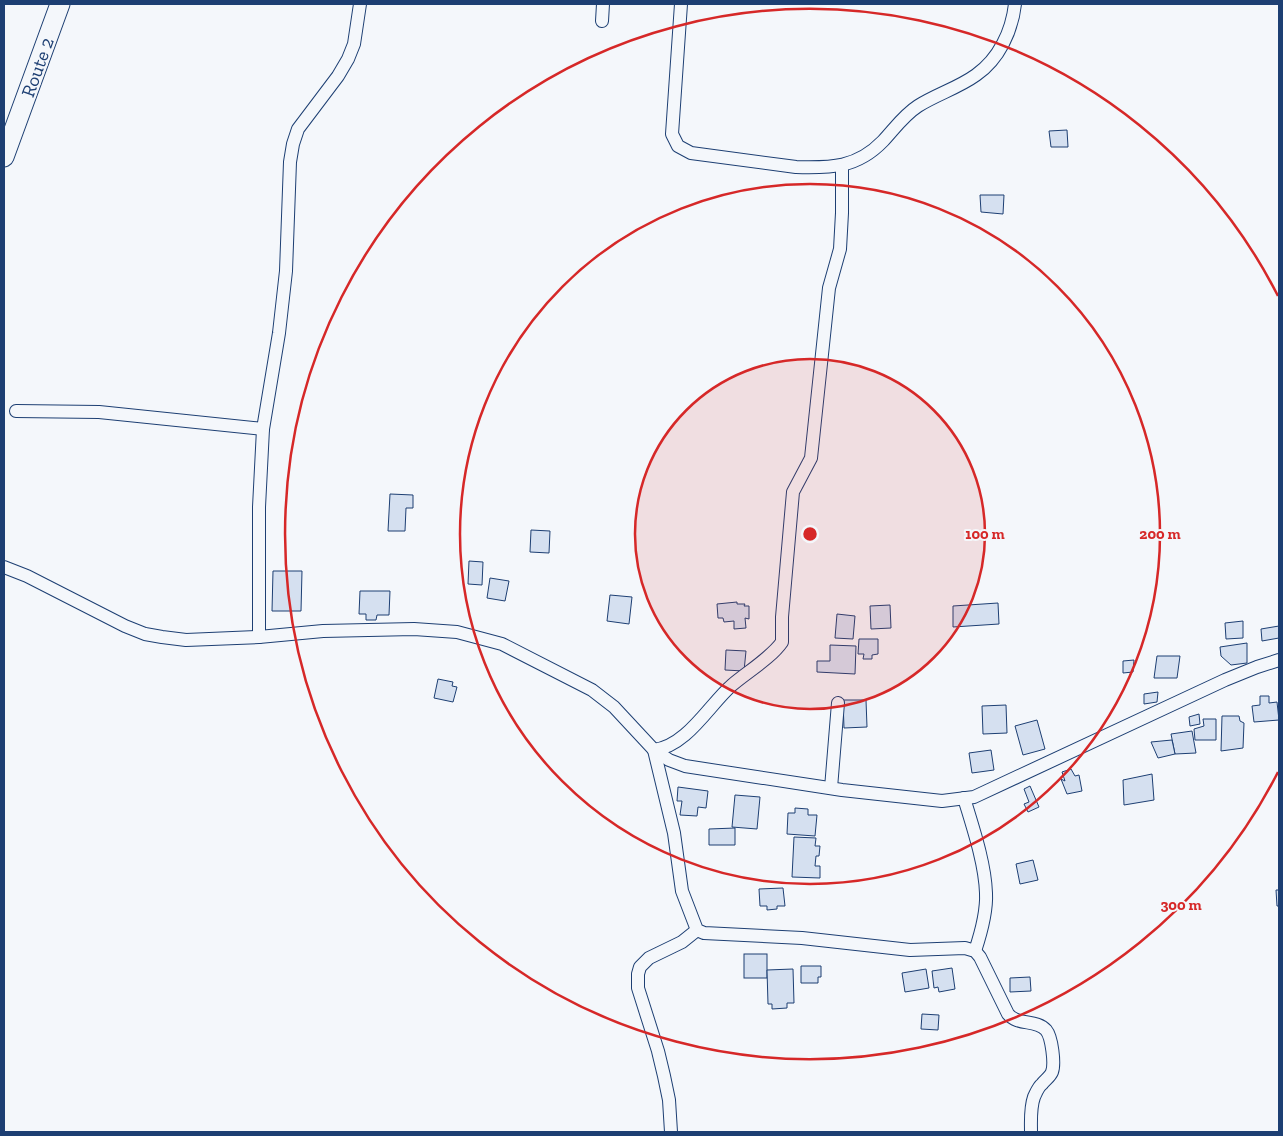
<svg xmlns="http://www.w3.org/2000/svg" width="1283" height="1136" viewBox="0 0 1283 1136" font-family="'Zilla Slab',serif">
<style>
.building{fill:#d5e0f0;stroke:#1d3f73}
.lines{fill:none;stroke-linecap:round;stroke-linejoin:round}
.minor-casing{stroke:#1d3f73;stroke-width:14}
.highway-casing{stroke:#1d3f73;stroke-width:21}
.minor{stroke:#f4f7fb;stroke-width:12}
.highway{stroke:#f4f7fb;stroke-width:19}
.ring{fill:none;stroke:#d62828;stroke-width:2.5}
.labels{text-anchor:middle;stroke-width:4;stroke-linejoin:round;paint-order:stroke}
.street-label{font-size:19px;fill:#1d3f73;stroke:#f4f7fb}
.centre{fill:#d62828;stroke:#f4f7fb;stroke-width:2.5}
.ring-label{font-size:15px;text-anchor:middle;font-weight:bold;fill:#d62828;stroke:#f4f7fb;stroke-width:4;stroke-linejoin:round;paint-order:stroke}
</style>
<rect width="100%" height="100%" fill="#f4f7fb"/>
<!-- building -->
<g class="building">
<polygon points="1067,130 1068,147 1051,147 1049,131"/>
<polygon points="980,195 1004,195 1003,214 981,212"/>
<polygon points="390,494 413,495 413,508 406,508 405,531 388,531"/>
<polygon points="531,530 550,531 549,553 530,552"/>
<polygon points="469,561 483,562 482,585 468,584"/>
<polygon points="273,571 302,571 301,611 272,611"/>
<polygon points="490,578 509,581 505,601 487,598"/>
<polygon points="360,591 390,591 389,615 377,615 376,620 366,620 366,614 359,614"/>
<polygon points="610,595 632,597 629,624 607,621"/>
<polygon points="737,602 737,604 745,604 744,606 749,606 749,619 745,618 746,628 734,629 734,621 724,622 723,618 718,618 717,604"/>
<polygon points="998,603 999,624 953,627 953,606"/>
<polygon points="890,605 891,628 871,629 870,606"/>
<polygon points="837,614 855,616 853,639 835,638"/>
<polygon points="1243,621 1243,638 1226,639 1225,623"/>
<polygon points="1279,626 1279,638 1262,641 1261,629"/>
<polygon points="859,639 878,639 878,654 872,655 872,659 863,659 864,654 858,654"/>
<polygon points="1247,643 1247,663 1231,665 1221,656 1220,647"/>
<polygon points="830,645 856,646 855,674 817,672 817,661 830,661"/>
<polygon points="726,650 746,651 744,671 725,670"/>
<polygon points="1157,656 1180,656 1177,678 1154,678"/>
<polygon points="1134,660 1133,672 1123,673 1123,661"/>
<polygon points="438,679 453,682 452,686 457,687 453,702 434,698"/>
<polygon points="1158,692 1157,702 1144,704 1144,694"/>
<polygon points="1260,696 1269,696 1269,703 1277,702 1279,720 1254,722 1252,706 1260,705"/>
<polygon points="843,700 866,700 867,727 844,728"/>
<polygon points="1006,705 1007,733 983,734 982,706"/>
<polygon points="1199,714 1200,724 1190,726 1189,717"/>
<polygon points="1222,716 1239,716 1240,721 1244,723 1243,748 1221,751"/>
<polygon points="1203,719 1216,719 1216,740 1195,740 1194,729 1204,726"/>
<polygon points="1037,720 1045,749 1023,755 1015,726"/>
<polygon points="1192,731 1196,753 1175,754 1171,734"/>
<polygon points="1172,740 1175,754 1158,758 1151,742"/>
<polygon points="991,750 994,770 972,773 969,753"/>
<polygon points="1071,769 1075,776 1079,775 1082,791 1067,794 1061,779 1065,781 1062,772"/>
<polygon points="1152,774 1154,800 1124,805 1123,780"/>
<polygon points="1030,786 1039,807 1028,812 1024,804 1029,802 1024,789"/>
<polygon points="678,787 708,791 706,808 698,807 697,816 680,815 682,801 677,801"/>
<polygon points="735,795 760,797 757,829 732,827"/>
<polygon points="795,808 808,809 808,815 817,815 815,836 787,834 788,813 795,813"/>
<polygon points="735,828 735,845 709,845 709,829"/>
<polygon points="794,837 816,838 815,846 820,846 819,856 816,856 815,866 820,866 820,878 792,877"/>
<polygon points="1033,860 1038,880 1020,884 1016,864"/>
<polygon points="783,888 785,906 777,906 777,909 767,910 767,906 760,906 759,889"/>
<polygon points="1276,890 1279,890 1279,906 1277,906"/>
<rect x="744" y="954" width="23" height="24"/>
<polygon points="801,966 821,966 821,977 818,977 818,983 801,983"/>
<polygon points="952,968 955,989 939,992 938,987 934,988 932,971"/>
<polygon points="793,969 794,1003 787,1003 787,1008 772,1009 772,1004 768,1004 767,970"/>
<polygon points="926,969 929,988 905,992 902,973"/>
<polygon points="1030,977 1031,991 1010,992 1010,978"/>
<polygon points="922,1014 939,1015 938,1030 921,1029"/>
</g>
<g class="lines">
<defs>
<g id="minor">
<path d="M 681,4 L 672,134 L 678,146 L 691,153 L 796,167 C 831,168 857,168 883,141 C 895,128 904,115 918,106 C 937,94 958,88 976,75 C 999,59 1012,31 1015,4"/>
<polyline points="602,21 603,4"/>
<path d="M 842,166 L 842,213 L 840,249 L 829,288 L 811,458 L 793,492 L 782,617 L 782,642 C 771,658 747,672 732,685 C 709,705 687,746 654,750 L 674,833 L 682,891 L 697,930 L 704,933 L 802,938 L 910,950 L 965,948 L 975,951 L 980,957 L 1008,1014 C 1018,1026 1036,1019 1046,1030 C 1052,1037 1055,1064 1052,1072 C 1050,1077 1045,1080 1042,1084 C 1038,1087 1036,1093 1034,1097 C 1030,1108 1031,1121 1031,1132"/>
<polyline points="16,411 99,412 263,429"/>
<polyline points="4,567 27,576 125,626 145,634 162,637 186,640 259,637 323,631 414,629 457,632 502,644 592,690 614,707 654,750 669,760 685,766 842,790 942,801 974,797 1225,680 1257,667 1279,660"/>
<polyline points="259,637 259,507 263,429 279,333 286,271 290,162 293,144 298,129 338,76 348,59 354,44 360,4"/>
<polyline points="831,788 838,703"/>
<path d="M 964,798 C 973,828 985,863 986,893 C 987,912 981,933 975,951"/>
<polyline points="671,1132 669,1100 664,1076 658,1051 638,988 638,974 640,967 649,958 682,942 697,930"/>
</g>
<polyline id="highway" points="4,157 60,4"/>
</defs>
<!-- minor casing -->
<use href="#minor" class="minor-casing"/>
<!-- highway casing -->
<use href="#highway" class="highway-casing"/>
<!-- minor -->
<use href="#minor" class="minor"/>
<!-- highway -->
<use href="#highway" class="highway"/>
</g>
<!-- distance rings -->
<circle cx="810" cy="534" r="175" fill="#d62828" fill-opacity=".12"/>
<g class="ring">
<circle cx="810" cy="534" r="175"/>
<circle cx="810" cy="534" r="350"/>
<path d="M1278 772A525 525 0 1 1 1278 296"/>
</g>
<g class="labels">
<!-- street labels -->
<g class="street-label">
<text transform="translate(37 67) rotate(-70)" y="7">Route 2</text>
</g>
</g>
<circle cx="810" cy="534" r="8" class="centre"/>
<g class="ring-label">
<text x="985" y="539">100 m</text>
<text x="1160" y="539">200 m</text>
<text x="1181" y="910">300 m</text>
</g>
<!-- border -->
<rect width="1283" height="1136" fill="none" stroke="#1d3f73" stroke-width="10"/>
</svg>
